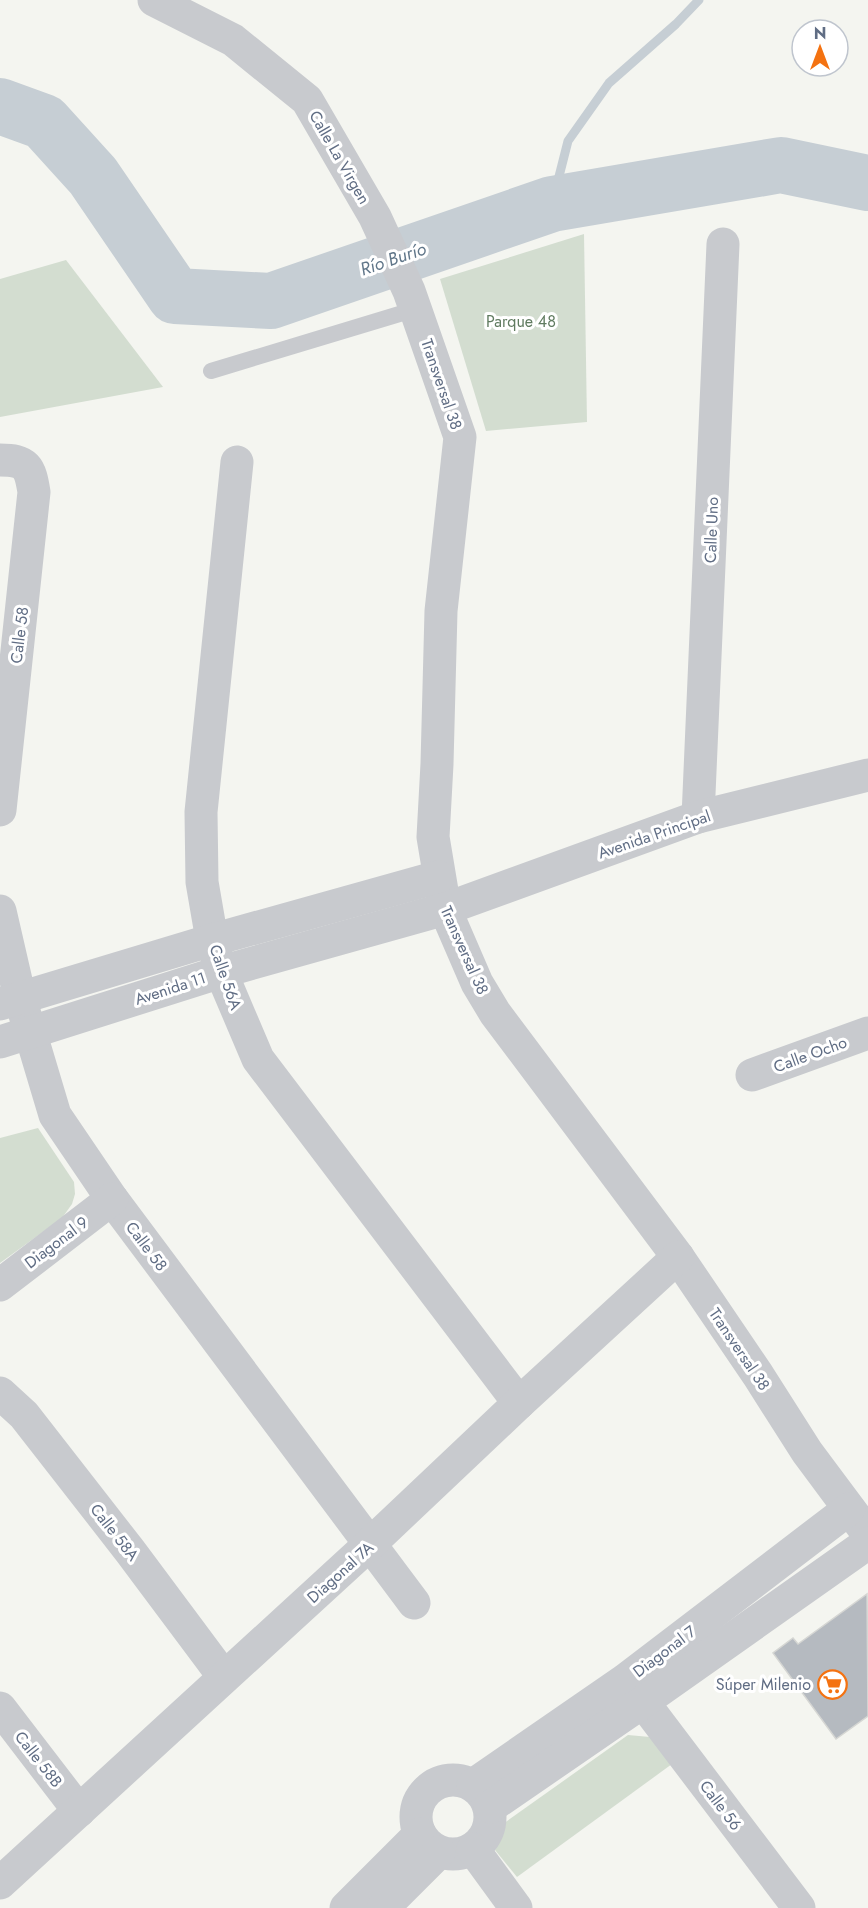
<svg xmlns="http://www.w3.org/2000/svg" width="868" height="1908" viewBox="0 0 868 1908" font-family="Jost,sans-serif">
<style>
.green{fill:#d3ddd0}
.lines{fill:none;stroke-linecap:round;stroke-linejoin:round}
.stream{stroke:#c6ced4;stroke-width:9}
.river{stroke:#c6ced4;stroke-width:56}
.building{fill:#b5bac0;stroke:#d5d6d3;stroke-width:1.5}
.service{stroke:#c8cace;stroke-width:16}
.minor{stroke:#c8cace;stroke-width:33}
.labels{text-anchor:middle;stroke-width:6;stroke-linejoin:round;paint-order:stroke}
.street-label{font-size:16px;fill:#606d84;stroke:#fff}
.park-label{font-size:16px;fill:#607b60;stroke:#fff}
.poi-label{font-size:16px;fill:#606d84;stroke:#fff;text-anchor:end}
.water-label{font-size:18px;font-style:italic;fill:#607689;stroke:#fff}
</style>
<rect width="100%" height="100%" fill="#f4f5f0"/>
<!-- green -->
<g class="green">
<polygon points="584,234 587,422 486,431 440,279"/>
<polygon points="66,260 163,387 0,417 0,279"/>
<polygon points="38,1128 74,1182 75,1194 72,1204 62,1218 0,1263 0,1138"/>
<polygon points="628,1735 650,1737 672,1764 517,1877 495,1850 500,1826"/>
</g>
<g class="lines">
<!-- stream -->
<polyline class="stream" points="552,204 568,141 609,83 676,24 699,0"/>
<!-- river -->
<polyline class="river" points="0,106 44,122 93,176 175,296 271,301 552,204 781,165 868,183"/>
</g>
<!-- building -->
<polygon class="building" points="867,1594 868,1716 836,1739 773,1653 793,1638 798,1644"/>
<g class="lines">
<!-- service -->
<polyline class="service" points="211,371 416,309"/>
<!-- minor -->
<g class="minor">
<polyline points="154,0 233,40 307,100 375,217 409,291 460,437 441,611 437,764 433,837 445,909 477,983 495,1013 678,1257 758,1375 807,1452 868,1534"/>
<path d="M 0,460 C 27,460 30,467 34,492 L 0,810"/>
<polyline points="237,462 201,812 202,882 212,940 221,972 258,1059 519,1403"/>
<polyline points="698,817 723,244"/>
<polyline points="0,911 20,998 55,1115 112,1199 414,1603"/>
<polyline points="0,1004 212,940 438,877"/>
<polyline points="0,1042 221,972 445,909 698,817 868,775"/>
<polyline points="752,1075 868,1033"/>
<polyline points="0,1285 112,1199"/>
<polyline points="0,1393 24,1415 130,1551 224,1677"/>
<polyline points="643,1702 799,1908"/>
<polyline points="0,1708 79,1811"/>
<circle cx="453" cy="1817" r="37"/>
<polyline points="473,1785 625,1680 849,1509"/>
<polyline points="490,1807 643,1702 868,1543"/>
<polyline points="473,1849 516,1908"/>
<polyline points="0,1883 370,1544 519,1403 678,1257"/>
<polyline points="346,1908 420,1834"/>
<polyline points="383,1908 439,1852"/>
</g>
</g>
<!-- icons -->
<defs>
<symbol id="supermarket-ring" viewBox="-11 -11 22 22"><circle r="9.5" fill="#fff" stroke="#f47211" stroke-width="1.5"/><path d="M-6-5.5h2.5l.6 2H6L4.5 2H-2.5L-4.4-4H-6ZM-1.5 3.2a1.3 1.3 0 1 0 .1 0ZM3 3.2a1.3 1.3 0 1 0 .1 0Z" fill="#f47211"/></symbol>
</defs>
<g fill-rule="evenodd">
<use href="#supermarket-ring" x="816" y="1668" width="33" height="33"/>
</g>
<g class="labels">
<!-- street labels -->
<g class="street-label">
<text transform="translate(340 157) rotate(60)" y="6">Calle La Virgen</text>
<text transform="translate(442 384) rotate(71)" y="6">Transversal 38</text>
<text transform="translate(711 530) rotate(-88)" y="6">Calle Uno</text>
<text transform="translate(19 635) rotate(-83)" y="6">Calle 58</text>
<text transform="translate(654 834) rotate(-19)" y="6">Avenida Principal</text>
<text transform="translate(465 950) rotate(66)" y="6">Transversal 38</text>
<text transform="translate(226 977) rotate(71)" y="6">Calle 56A</text>
<text transform="translate(170 988) rotate(-18)" y="6">Avenida 11</text>
<text transform="translate(810 1054) rotate(-20)" y="6">Calle Ocho</text>
<text transform="translate(56 1242) rotate(-37)" y="6">Diagonal 9</text>
<text transform="translate(147 1246) rotate(53)" y="6">Calle 58</text>
<text transform="translate(740 1349) rotate(56)" y="6">Transversal 38</text>
<text transform="translate(115 1532) rotate(52)" y="6">Calle 58A</text>
<text transform="translate(340 1572) rotate(-42)" y="6">Diagonal 7A</text>
<text transform="translate(664 1651) rotate(-37)" y="6">Diagonal 7</text>
<text transform="translate(39 1759) rotate(52)" y="6">Calle 58B</text>
<text transform="translate(721 1805) rotate(53)" y="6">Calle 56</text>
</g>
<!-- park labels -->
<g class="park-label">
<text x="521" y="327">Parque 48</text>
</g>
<!-- poi labels -->
<g class="poi-label">
<text x="811" y="1690">Súper Milenio</text>
</g>
<!-- water labels -->
<g class="water-label">
<text transform="translate(393 259) rotate(-19)" y="6">Río Burío</text>
</g>
</g>
<!-- north arrow -->
<g transform="translate(820 48)"><circle r="28" fill="#ffffff" stroke="#bfc5ce" stroke-width="1.5"/>
<path d="M0-4.5L10 22L0 15L-10 22Z" fill="#f47211"/>
<text y="-9" font-size="16" font-weight="bold" text-anchor="middle" fill="#606d84">N</text>
</g>
</svg>
